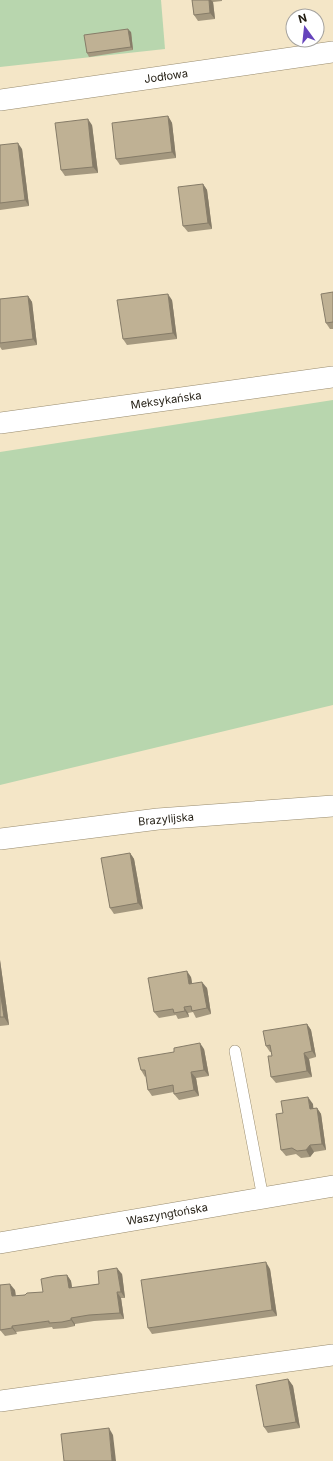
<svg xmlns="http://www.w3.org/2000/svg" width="333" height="1461" viewBox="0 0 333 1461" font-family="Inter,sans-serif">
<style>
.green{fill:#b8d6ae}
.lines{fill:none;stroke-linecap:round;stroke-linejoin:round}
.service-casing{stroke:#988b6e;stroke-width:12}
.minor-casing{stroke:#988b6e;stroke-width:22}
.service{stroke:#fff;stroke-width:11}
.minor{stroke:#fff;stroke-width:21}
.wall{fill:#a4987f}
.shaded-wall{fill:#867c68}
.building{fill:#bfb194;stroke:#867c68}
.labels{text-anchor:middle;stroke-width:3;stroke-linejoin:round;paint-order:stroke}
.street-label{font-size:11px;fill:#1f1a0f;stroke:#fff}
</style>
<rect width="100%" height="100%" fill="#f4e6c7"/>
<!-- green -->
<g class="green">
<polygon points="0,0 161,0 165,49 0,67"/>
<polygon points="333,400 333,705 0,785 0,452"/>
</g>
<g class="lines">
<defs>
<polyline id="service" points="235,1051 263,1198"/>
<g id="minor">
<polyline points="0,100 333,52"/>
<polyline points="0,423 333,377"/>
<polyline points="0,839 158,819 333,806"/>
<polyline points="0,1243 333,1186"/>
<polyline points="0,1401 333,1355"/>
</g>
</defs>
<!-- service casing -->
<use href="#service" class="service-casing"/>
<!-- minor casing -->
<use href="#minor" class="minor-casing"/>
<!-- service -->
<use href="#service" class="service"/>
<!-- minor -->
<use href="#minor" class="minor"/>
</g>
<!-- wall -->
<g class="wall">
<polygon points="192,0 222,0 222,1 213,2 215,19 198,21 194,15"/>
<polygon points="131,32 133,50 89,57 87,53"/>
<polygon points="168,116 172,123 176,158 120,165 116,159"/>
<polygon points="92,125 98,173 65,176 61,170"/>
<polygon points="0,145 22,149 29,206 0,210"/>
<polygon points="203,184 207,190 212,229 188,232 183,226"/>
<polygon points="333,292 333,329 330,329 326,323"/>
<polygon points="28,296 32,302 37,345 2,350 0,347 0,299"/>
<polygon points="172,300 177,339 127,345 123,339"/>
<polygon points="130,853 134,859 143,909 114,914 110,908"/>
<polygon points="0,960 9,1025 0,1026"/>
<polygon points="191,977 192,983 207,988 211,1014 196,1018 193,1012 188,1013 189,1017 178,1019 176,1015 159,1018 154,1012"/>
<polygon points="307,1024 311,1030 316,1057 309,1059 312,1077 276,1083 271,1077 272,1056 271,1052 270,1052 266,1046"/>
<polygon points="204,1049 209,1076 196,1078 199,1096 179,1100 174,1094 174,1092 152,1096 148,1090 146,1076 145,1077 141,1070"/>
<polygon points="313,1104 313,1109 317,1108 321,1114 326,1150 314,1152 310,1157 301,1158 296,1154 286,1156 281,1150 283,1113"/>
<polygon points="270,1269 277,1316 152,1334 148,1328"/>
<polygon points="122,1274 125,1298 121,1298 124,1319 94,1321 75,1324 75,1326 66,1328 53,1329 52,1327 16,1332 17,1334 5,1336 0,1330 15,1290 16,1296 43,1292 67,1275 71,1281 72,1288 99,1284"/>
<polygon points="288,1379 293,1386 300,1428 268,1433 264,1427"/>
</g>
<!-- shaded-wall -->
<g class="shaded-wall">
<polygon points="209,0 211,0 213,2 215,19 210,13"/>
<polygon points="128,29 131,32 133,50 131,47"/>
<polygon points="168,116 172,123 176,158 172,152"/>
<polygon points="88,119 92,125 98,173 93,167"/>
<polygon points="18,143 22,149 29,206 25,200"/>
<polygon points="203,184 207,190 212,229 208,223"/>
<polygon points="168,294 172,300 177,339 173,333"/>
<polygon points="28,296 32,302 37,345 33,339"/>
<polygon points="130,853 134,859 143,909 138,903"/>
<polygon points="0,960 9,1025 4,1017 0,991"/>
<polygon points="187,971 191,977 193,990 189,984"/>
<polygon points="202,982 207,988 211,1014 207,1008"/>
<polygon points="184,1007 188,1013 189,1017 185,1011"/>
<polygon points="307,1024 311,1030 316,1057 312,1051"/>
<polygon points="200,1043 204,1049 209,1076 204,1070"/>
<polygon points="304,1053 309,1059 312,1077 307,1071"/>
<polygon points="191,1072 196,1078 199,1096 194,1090"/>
<polygon points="308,1097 313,1104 314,1115 310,1109"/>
<polygon points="317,1108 321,1114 326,1150 322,1144"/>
<polygon points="310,1145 314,1152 310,1157 306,1150"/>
<polygon points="266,1262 270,1269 277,1316 272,1310"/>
<polygon points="117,1268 122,1274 125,1298 121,1292"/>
<polygon points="67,1275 71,1281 73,1294 69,1288"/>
<polygon points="10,1284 15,1290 16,1302 12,1296"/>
<polygon points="117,1292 121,1298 124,1319 120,1313"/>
<polygon points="71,1318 75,1324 75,1326 71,1320"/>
<polygon points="12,1326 16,1332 17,1334 12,1328"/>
<polygon points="288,1379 293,1386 300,1428 296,1422"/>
<polygon points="109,1428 113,1435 116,1461 112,1461"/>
</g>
<!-- building -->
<g class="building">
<polygon points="192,0 209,0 210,13 194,15"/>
<polygon points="128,29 131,47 87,53 84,35"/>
<polygon points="168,116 172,152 116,159 112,123"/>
<polygon points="88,119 93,167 61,170 55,123"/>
<polygon points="18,143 25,200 0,203 0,145"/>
<polygon points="203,184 208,223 183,226 178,187"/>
<polygon points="333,292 333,322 326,323 321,294"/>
<polygon points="168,294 173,333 123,339 117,300"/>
<polygon points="28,296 33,339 0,343 0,299"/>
<polygon points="130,853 138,903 110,908 101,858"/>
<polygon points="187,971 189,984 202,982 207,1008 192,1011 191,1006 184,1007 185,1011 174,1013 173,1009 154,1012 148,978"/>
<polygon points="0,991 4,1017 0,1017"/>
<polygon points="307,1024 312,1051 304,1053 307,1071 271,1077 268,1056 272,1056 270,1045 266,1046 263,1031"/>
<polygon points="200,1043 204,1070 191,1072 194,1090 174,1094 173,1085 148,1090 145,1070 141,1070 138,1058 174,1052 174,1048"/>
<polygon points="308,1097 310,1109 317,1108 322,1144 310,1145 306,1150 297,1151 292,1148 281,1150 276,1114 283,1113 281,1101"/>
<polygon points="266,1262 272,1310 148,1328 141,1280"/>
<polygon points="117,1268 121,1292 117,1292 120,1313 89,1315 71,1318 71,1320 62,1322 49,1323 49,1321 12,1326 12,1328 0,1330 0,1285 10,1284 12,1296 25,1295 27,1293 43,1292 41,1279 55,1276 67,1275 69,1288 99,1284 98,1271"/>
<polygon points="288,1379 296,1422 264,1427 256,1385"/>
<polygon points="109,1428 112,1461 64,1461 61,1434"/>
</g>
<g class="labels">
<!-- street labels -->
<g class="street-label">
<text transform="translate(166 76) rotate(-8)" y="4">Jodłowa</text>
<text transform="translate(166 400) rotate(-8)" y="4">Meksykańska</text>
<text transform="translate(166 819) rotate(-5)" y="4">Brazylijska</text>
<text transform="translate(167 1214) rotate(-10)" y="4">Waszyngtońska</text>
</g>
</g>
<!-- north arrow -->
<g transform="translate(305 28) rotate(345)"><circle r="19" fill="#ffffff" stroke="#a5a39f"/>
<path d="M0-3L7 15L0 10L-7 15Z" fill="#6543bc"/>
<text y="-6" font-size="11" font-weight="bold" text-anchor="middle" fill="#1f1a0f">N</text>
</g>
</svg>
